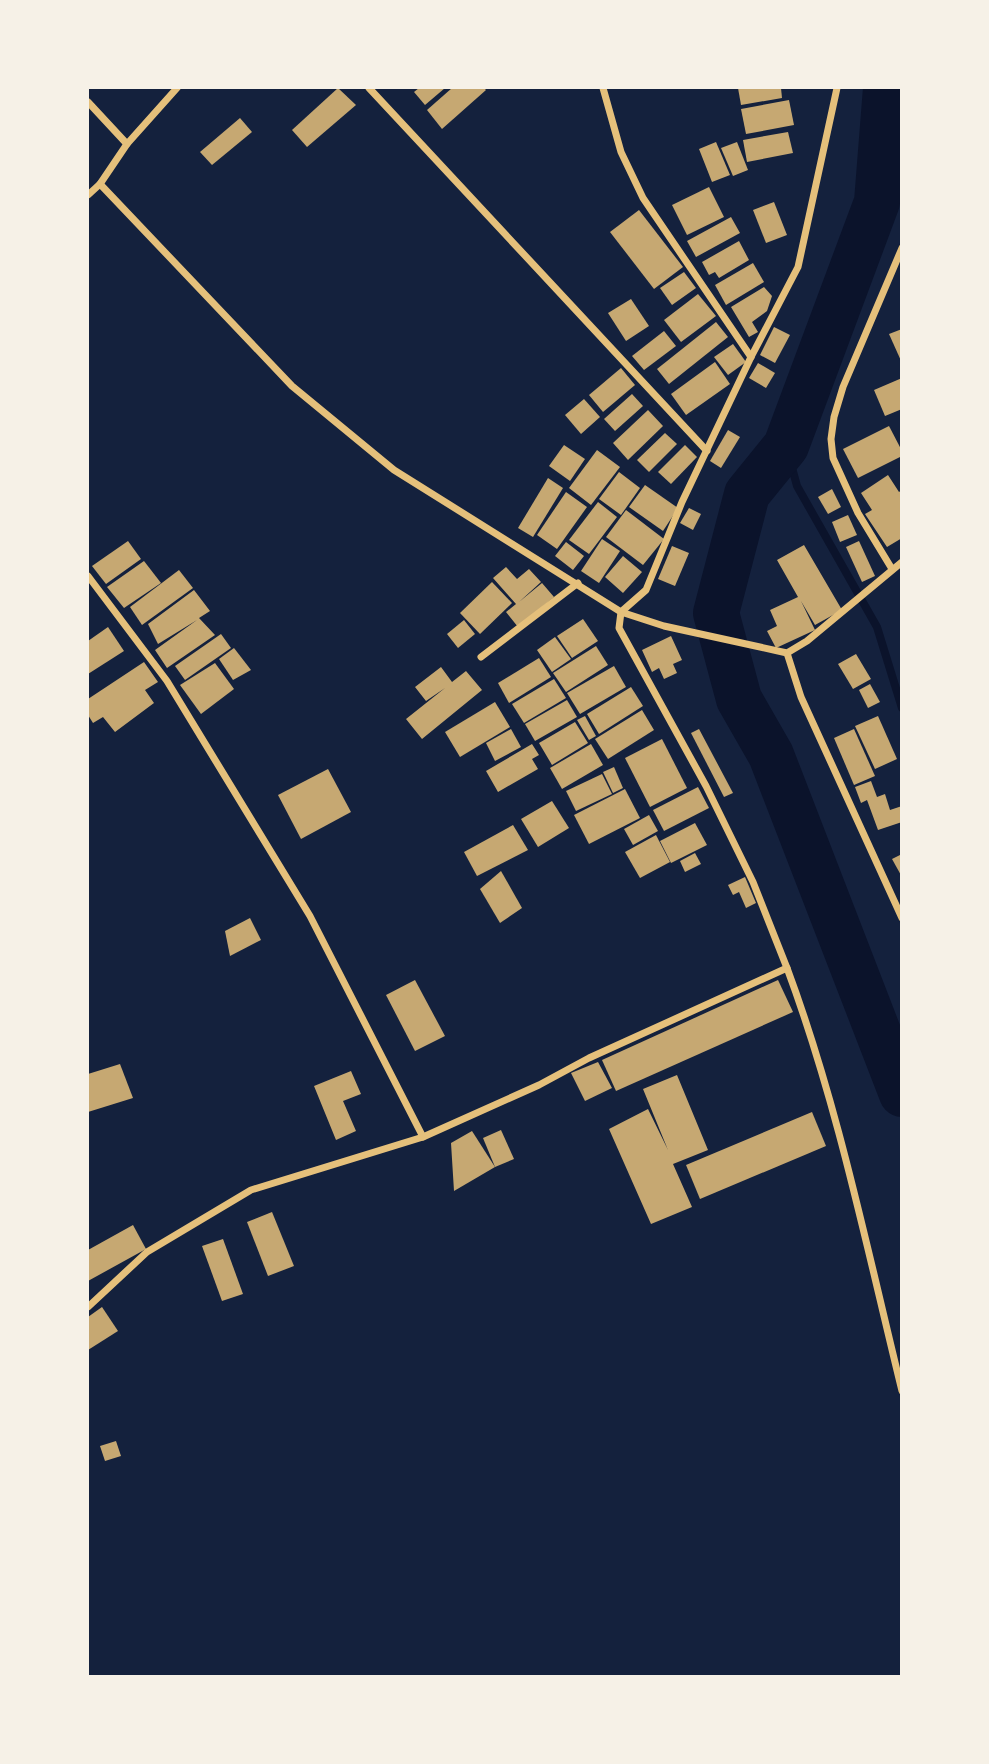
<svg xmlns="http://www.w3.org/2000/svg" width="989" height="1764" viewBox="0 0 989 1764" font-family="Literata,serif">
<style>
.lines{fill:none;stroke-linecap:round;stroke-linejoin:round}
.stream{stroke:#0b132b;stroke-width:8}
.river{stroke:#0b132b;stroke-width:46}
.building{fill:#c6a872}
.minor{stroke:#e5c07b;stroke-width:7}
</style>
<rect width="100%" height="100%" fill="#14213d"/>
<g class="lines">
<!-- stream -->
<polyline class="stream" points="786,446 797,486 877,627 902,708"/>
<!-- river -->
<polyline class="river" points="886,88 877,202 786,446 747,494 716,613 739,699 771,755 902,1094"/>
</g>
<!-- building -->
<g class="building">
<polygon points="338,88 356,105 307,147 292,130"/>
<polygon points="419,88 445,88 425,105 414,92"/>
<polygon points="452,88 484,88 486,90 442,129 427,110"/>
<polygon points="738,88 781,88 782,98 741,105"/>
<polygon points="789,100 794,125 746,134 741,109"/>
<polygon points="240,118 252,132 212,165 200,152"/>
<polygon points="788,132 793,153 747,162 743,140"/>
<polygon points="716,142 730,175 712,182 699,149"/>
<polygon points="737,142 748,170 733,176 721,148"/>
<polygon points="709,187 724,217 687,235 672,205"/>
<polygon points="774,202 787,235 766,243 753,210"/>
<polygon points="639,210 683,267 654,289 610,232"/>
<polygon points="731,217 740,233 696,257 687,241"/>
<polygon points="739,241 749,260 719,278 715,272 709,275 702,262"/>
<polygon points="753,263 764,282 726,305 715,285"/>
<polygon points="684,272 696,288 672,305 660,288"/>
<polygon points="764,287 772,296 767,311 752,322 758,332 749,337 731,307"/>
<polygon points="698,294 716,316 681,342 664,320"/>
<polygon points="631,299 649,326 626,341 608,313"/>
<polygon points="716,322 728,337 669,384 657,369"/>
<polygon points="774,327 790,335 775,363 760,355"/>
<polygon points="902,329 902,363 889,334"/>
<polygon points="664,331 676,346 644,370 632,356"/>
<polygon points="733,344 746,362 728,375 714,357"/>
<polygon points="715,362 730,384 686,415 671,394"/>
<polygon points="758,363 775,373 766,388 749,378"/>
<polygon points="621,368 635,385 603,412 589,395"/>
<polygon points="902,378 902,409 885,416 874,390"/>
<polygon points="632,394 643,406 615,431 604,419"/>
<polygon points="584,399 600,417 581,434 565,415"/>
<polygon points="648,410 663,426 628,460 613,443"/>
<polygon points="889,426 902,451 902,456 858,478 843,449"/>
<polygon points="728,430 740,437 721,468 710,461"/>
<polygon points="665,433 677,444 649,472 637,460"/>
<polygon points="564,445 585,459 570,481 549,466"/>
<polygon points="685,445 697,457 671,484 658,472"/>
<polygon points="597,450 620,467 591,505 569,488"/>
<polygon points="619,472 640,488 621,515 599,499"/>
<polygon points="888,475 899,492 902,490 902,538 887,547 865,514 872,510 861,493"/>
<polygon points="548,478 563,488 533,537 518,528"/>
<polygon points="645,485 678,508 663,531 629,507"/>
<polygon points="832,489 841,507 828,514 818,497"/>
<polygon points="566,492 587,507 557,549 537,535"/>
<polygon points="598,502 617,517 589,554 569,540"/>
<polygon points="689,508 701,514 693,530 680,523"/>
<polygon points="626,510 664,539 643,565 606,537"/>
<polygon points="848,515 857,535 840,542 832,522"/>
<polygon points="602,539 620,551 599,583 581,571"/>
<polygon points="128,541 141,559 106,584 92,566"/>
<polygon points="859,541 875,576 862,582 846,547"/>
<polygon points="566,542 584,556 573,570 555,556"/>
<polygon points="804,545 842,610 815,625 801,601 815,630 776,648 767,631 777,626 770,610 798,597 777,560"/>
<polygon points="672,546 689,553 675,586 658,579"/>
<polygon points="623,556 642,572 623,593 605,577"/>
<polygon points="144,561 161,583 124,608 107,587"/>
<polygon points="506,567 517,579 529,569 541,582 519,602 542,583 554,597 518,627 506,612 516,604 493,578"/>
<polygon points="179,570 193,588 142,625 130,607"/>
<polygon points="492,582 512,603 480,634 460,613"/>
<polygon points="194,590 210,611 199,618 215,635 167,668 155,650 197,620 158,644 148,624"/>
<polygon points="583,619 598,641 572,658 557,636"/>
<polygon points="464,620 475,634 458,648 447,634"/>
<polygon points="108,627 124,651 88,674 88,641"/>
<polygon points="221,634 231,648 185,680 175,666"/>
<polygon points="671,636 682,660 673,664 677,673 664,679 659,668 652,672 642,650"/>
<polygon points="555,637 571,659 552,672 537,650"/>
<polygon points="596,646 608,665 566,692 553,673"/>
<polygon points="234,648 251,670 233,680 219,659"/>
<polygon points="856,654 871,679 853,689 838,664"/>
<polygon points="539,658 551,677 509,703 498,683"/>
<polygon points="144,662 158,682 145,690 154,703 115,732 103,717 93,723 88,715 88,699"/>
<polygon points="215,663 234,689 201,714 180,685"/>
<polygon points="614,666 626,687 580,714 567,693"/>
<polygon points="441,667 452,682 466,671 482,690 422,739 406,719 445,688 426,701 415,687"/>
<polygon points="554,679 566,698 524,723 512,704"/>
<polygon points="870,684 880,702 868,708 859,690"/>
<polygon points="631,687 643,706 599,734 587,714"/>
<polygon points="567,700 577,717 535,741 525,724"/>
<polygon points="495,702 510,727 460,757 445,732"/>
<polygon points="642,710 654,730 608,759 595,739"/>
<polygon points="585,716 596,736 589,740 577,720"/>
<polygon points="878,716 897,759 875,769 855,726"/>
<polygon points="575,722 588,743 552,765 539,743"/>
<polygon points="511,729 521,747 495,761 486,743"/>
<polygon points="699,729 733,793 724,797 691,733"/>
<polygon points="854,729 875,776 854,785 834,738"/>
<polygon points="662,739 687,788 650,807 625,758"/>
<polygon points="532,744 539,755 532,759 538,769 498,792 486,771"/>
<polygon points="591,744 603,765 562,789 550,768"/>
<polygon points="614,767 623,788 613,793 603,772"/>
<polygon points="328,769 351,812 301,839 278,795"/>
<polygon points="602,774 612,794 576,811 566,791"/>
<polygon points="871,781 877,797 885,794 890,810 902,806 902,822 878,830 867,800 861,803 855,787"/>
<polygon points="698,787 709,808 664,831 653,810"/>
<polygon points="625,789 640,818 589,844 574,815"/>
<polygon points="552,801 569,828 538,847 521,819"/>
<polygon points="649,815 658,831 633,845 624,829"/>
<polygon points="695,823 707,845 671,863 660,841"/>
<polygon points="513,825 528,850 477,876 464,852"/>
<polygon points="656,835 670,862 640,878 625,852"/>
<polygon points="695,853 701,864 685,872 680,861"/>
<polygon points="902,854 902,877 892,859"/>
<polygon points="501,871 522,908 500,923 480,889"/>
<polygon points="745,877 756,903 746,908 739,892 733,895 728,885"/>
<polygon points="250,918 261,940 230,956 225,931"/>
<polygon points="415,980 445,1036 415,1051 386,995"/>
<polygon points="778,980 793,1012 616,1091 602,1060"/>
<polygon points="598,1062 612,1088 585,1101 571,1073"/>
<polygon points="120,1064 133,1098 88,1112 88,1074"/>
<polygon points="351,1071 361,1094 343,1101 356,1131 336,1140 314,1086"/>
<polygon points="677,1075 708,1150 673,1164 692,1207 651,1224 609,1129 648,1109 668,1150 643,1089"/>
<polygon points="812,1112 826,1146 700,1199 686,1165"/>
<polygon points="501,1130 514,1159 495,1167 483,1138"/>
<polygon points="472,1131 495,1167 454,1191 451,1143"/>
<polygon points="272,1212 294,1266 268,1276 247,1222"/>
<polygon points="133,1225 146,1249 88,1281 88,1250"/>
<polygon points="223,1239 243,1294 222,1301 202,1246"/>
<polygon points="102,1307 118,1331 88,1350 88,1317"/>
<polygon points="116,1441 121,1456 105,1461 100,1446"/>
</g>
<g class="lines">
<!-- minor -->
<g class="minor">
<polyline points="369,88 707,451"/>
<polyline points="603,88 621,152 643,198 751,357"/>
<polyline points="88,102 127,144"/>
<polyline points="100,184 292,386 394,470 621,612 664,626 787,653 807,641 902,562"/>
<polyline points="88,195 100,184 127,144 177,88"/>
<polyline points="892,569 858,513 833,458 831,439 834,417 843,387 902,248"/>
<polyline points="88,576 167,681 310,916 423,1137"/>
<polyline points="787,653 801,697 902,918"/>
<polyline points="481,657 578,583"/>
<path d="M 787,968 C 838,1105 867,1249 902,1391"/>
<polyline points="88,1307 147,1252 251,1190 423,1137 539,1085 589,1058 787,968 753,882 706,786 619,628 621,612 646,590 682,502 751,357 798,267 837,88"/>
</g>
</g>
<!-- border -->
<rect width="989" height="1764" fill="none" stroke="#f6f1e7" stroke-width="178"/>
</svg>
